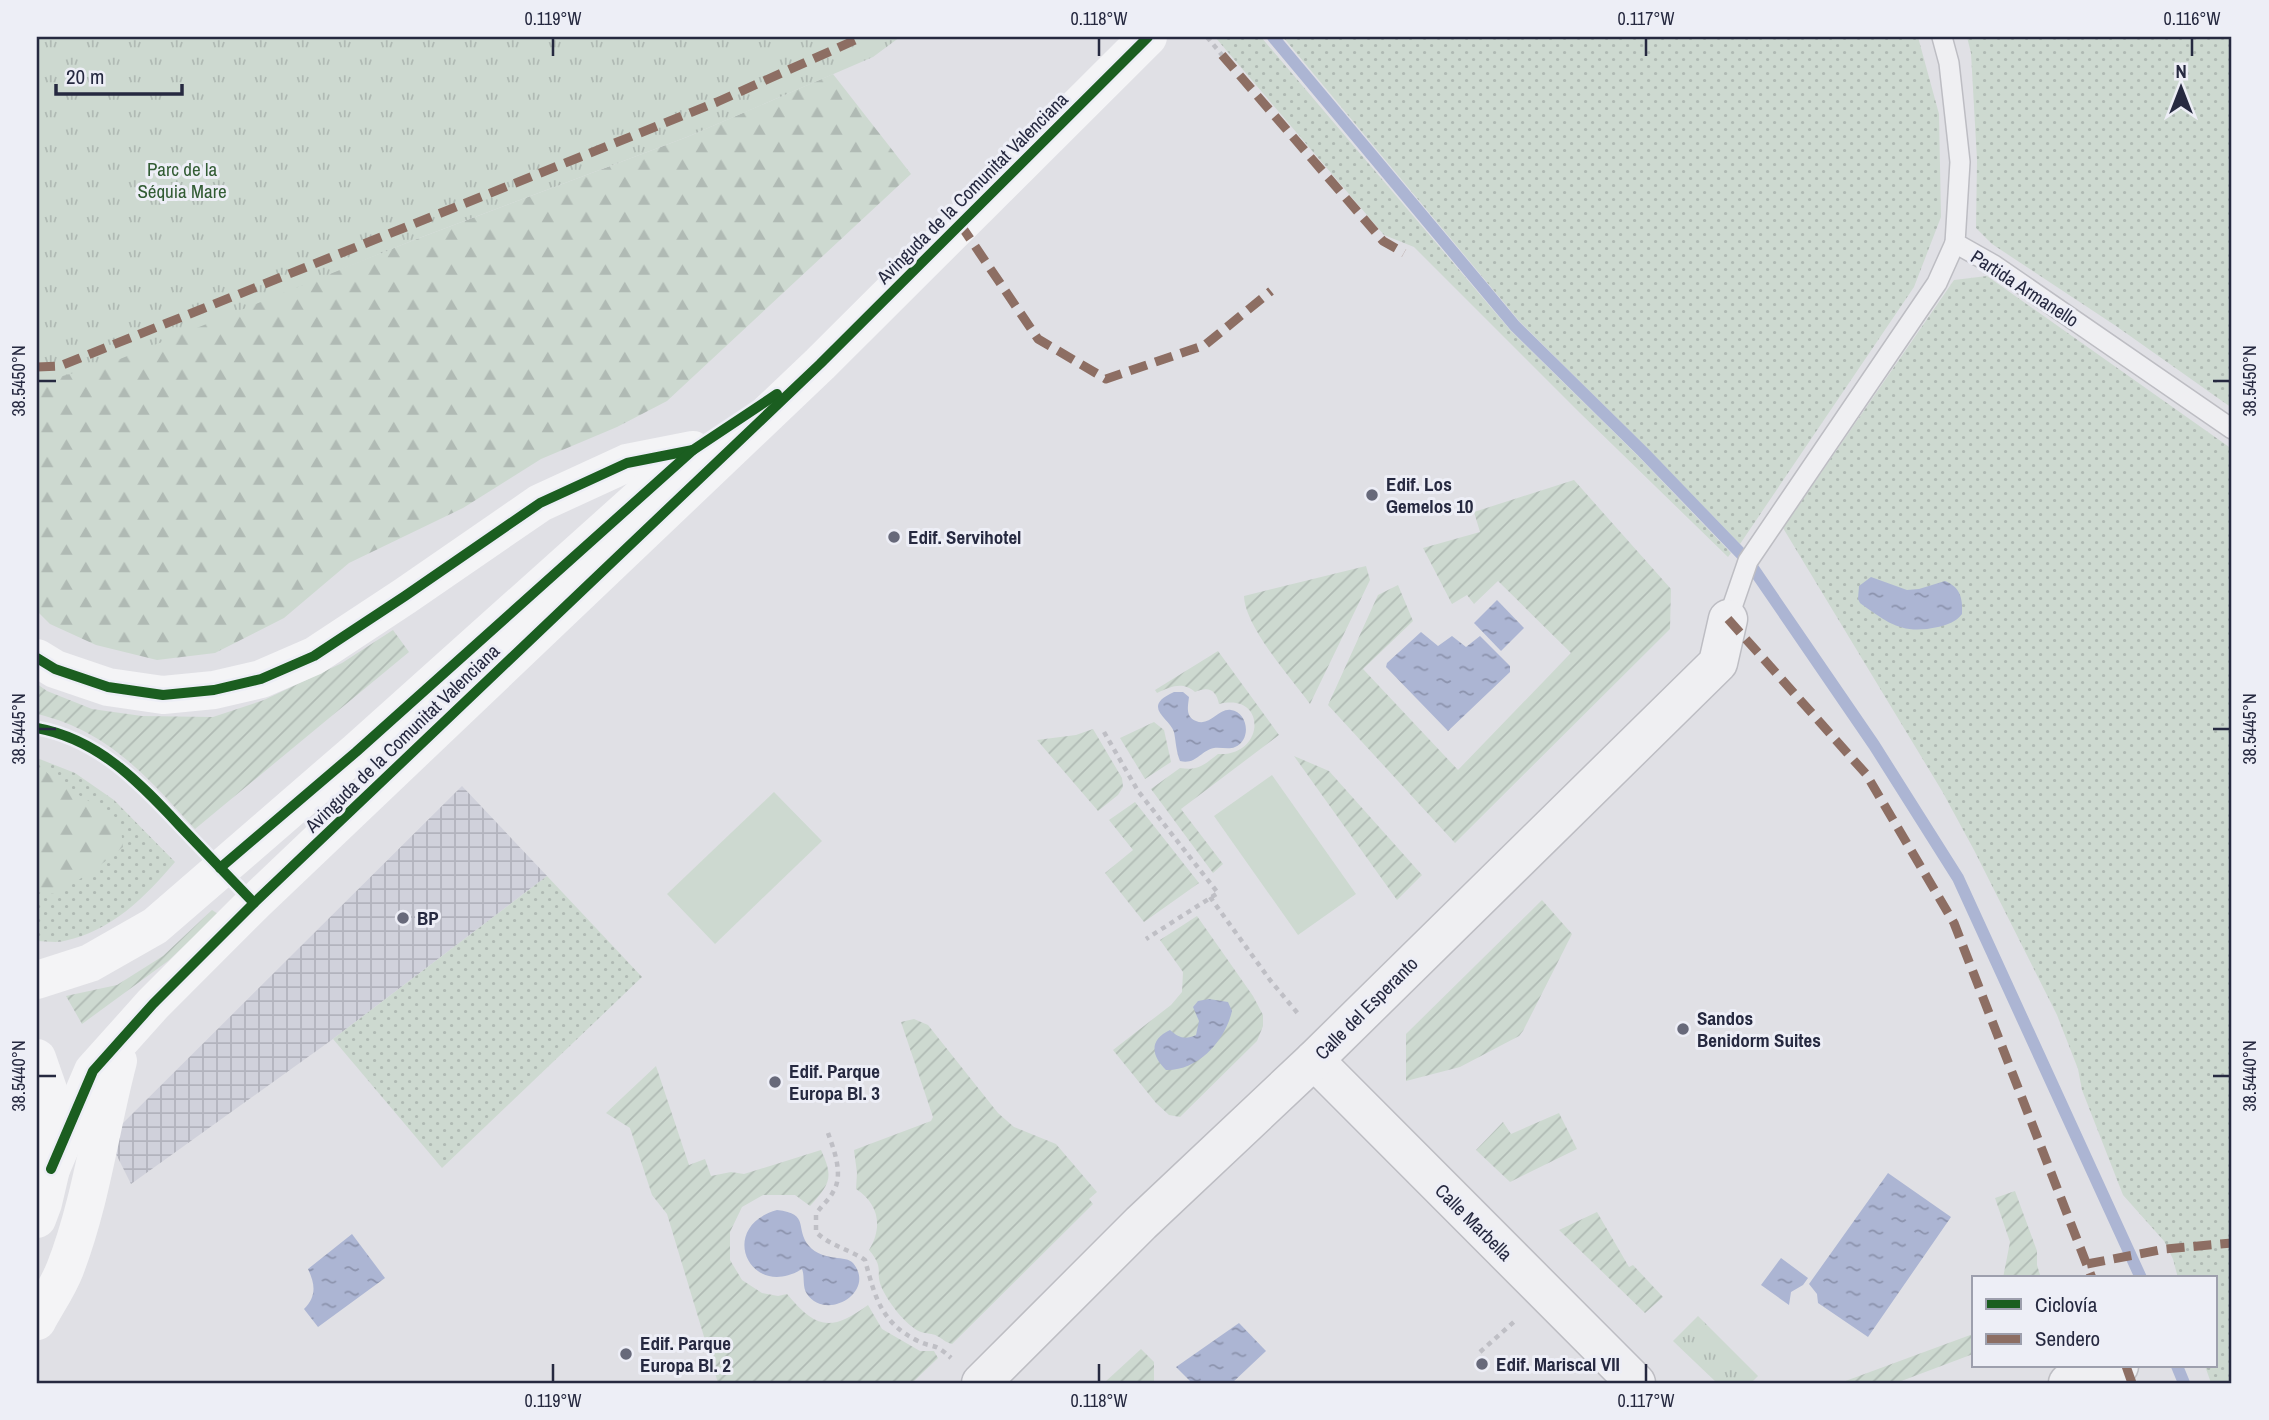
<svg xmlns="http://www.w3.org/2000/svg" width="2269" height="1420" viewBox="0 0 2269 1420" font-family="'Archivo Narrow',sans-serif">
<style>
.industrial{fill:url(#industrial-grid)}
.grass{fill:url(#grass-dots)}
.forest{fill:url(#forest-firs)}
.park{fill:url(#park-tufts)}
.garden{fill:url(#garden-furrows)}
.pitch{fill:#cdd9d0}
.water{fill:url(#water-ripples)}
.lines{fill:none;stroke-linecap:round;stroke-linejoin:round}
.stream{stroke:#acb5d3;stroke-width:12}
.lane-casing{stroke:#bdbdc3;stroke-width:22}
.street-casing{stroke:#bdbdc3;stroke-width:41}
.path{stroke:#bfbfc5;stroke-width:4.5;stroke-dasharray:5 5;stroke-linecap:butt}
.lane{stroke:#efeff2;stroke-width:19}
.street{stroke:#efeff2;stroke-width:38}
.secondary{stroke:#f4f4f6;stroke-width:38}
.quiet{stroke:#8d6e63;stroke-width:9;stroke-dasharray:18 9;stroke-linecap:butt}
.cycleway-casing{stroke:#edeef6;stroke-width:15}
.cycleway{stroke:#1b5e20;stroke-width:10}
.ticks{fill:none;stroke:#262940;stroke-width:2.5}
.poi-dot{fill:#67697a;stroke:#edeef6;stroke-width:2.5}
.labels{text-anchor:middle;stroke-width:6;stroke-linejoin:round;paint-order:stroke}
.park-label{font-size:19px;fill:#325c34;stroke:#edeef6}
.street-label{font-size:19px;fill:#262940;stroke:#edeef6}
.poi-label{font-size:19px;font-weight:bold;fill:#262940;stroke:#edeef6;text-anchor:start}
.neatline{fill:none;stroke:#262940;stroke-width:2.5}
.ticks-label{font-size:18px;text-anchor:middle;fill:#262940}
</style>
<defs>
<pattern id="industrial-grid" width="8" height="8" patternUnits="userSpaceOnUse" patternTransform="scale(1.75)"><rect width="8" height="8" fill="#d0d1db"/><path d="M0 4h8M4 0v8" fill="none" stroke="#b2b3bd"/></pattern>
<pattern id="grass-dots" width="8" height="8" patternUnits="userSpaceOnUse" patternTransform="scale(1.75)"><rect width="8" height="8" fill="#cdd9d0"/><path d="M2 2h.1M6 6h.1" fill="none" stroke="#b0bab4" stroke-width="1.8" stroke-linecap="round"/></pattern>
<pattern id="forest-firs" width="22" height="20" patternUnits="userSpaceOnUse" patternTransform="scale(1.75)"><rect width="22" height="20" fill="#cdd9d0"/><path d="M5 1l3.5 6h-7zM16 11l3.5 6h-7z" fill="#b0bab4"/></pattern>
<pattern id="park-tufts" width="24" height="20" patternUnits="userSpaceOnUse" patternTransform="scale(1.75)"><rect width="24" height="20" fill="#cdd9d0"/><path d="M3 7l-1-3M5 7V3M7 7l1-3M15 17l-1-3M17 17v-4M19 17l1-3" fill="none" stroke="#b0bab4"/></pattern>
<pattern id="garden-furrows" width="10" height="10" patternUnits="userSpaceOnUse" patternTransform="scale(1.75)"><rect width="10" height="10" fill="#cdd9d0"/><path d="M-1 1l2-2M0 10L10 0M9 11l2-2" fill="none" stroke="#b0bab4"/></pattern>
<pattern id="water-ripples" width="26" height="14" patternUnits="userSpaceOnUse" patternTransform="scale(1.75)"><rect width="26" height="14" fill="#acb5d3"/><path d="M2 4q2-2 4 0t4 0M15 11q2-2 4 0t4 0" fill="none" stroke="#8c93ad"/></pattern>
</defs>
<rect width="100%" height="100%" fill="#e0e0e5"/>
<!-- industrial -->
<polygon class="industrial" points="462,786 547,876 333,1039 131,1184 108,1138"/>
<!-- grass -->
<g class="grass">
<polygon points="1215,37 1261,37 1511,331 1638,456 1731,553 1728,557 1580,413 1414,247 1384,235"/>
<polygon points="1283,37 1918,37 1939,114 1941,217 1914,287 1740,544 1647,448 1520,322"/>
<polygon points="1967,37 2232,37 2232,408 2116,326 1992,244 1976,228 1977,160 1971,53"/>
<polygon points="1987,276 2232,449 2232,1383 2211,1383 2205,1366 2215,1366 2215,1278 2178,1278 2173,1259 2164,1241 2123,1195 2082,1090 2078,1069 2057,1015 1974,850 1942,791 1783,528 1954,280"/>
<path d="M 37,758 L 75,773 L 114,800 L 175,862 C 145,897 112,931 64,941 C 56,943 45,941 37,941 Z"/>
<polygon points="547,876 642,977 442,1168 333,1039"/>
</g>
<!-- forest -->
<g class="forest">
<polygon points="833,74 911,174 667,401 617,427 541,459 463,508 349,563 284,618 215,653 157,660 96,645 50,624 37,611 37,383 202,324 414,240 687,137"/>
<polygon points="37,767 41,768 64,786 120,820 123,847 93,871 55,894 37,892"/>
</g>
<!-- park -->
<g class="park">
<polygon points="37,37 900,37 873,57 687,137 414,240 110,363 37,383"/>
<polygon points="1698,1316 1758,1376 1751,1383 1717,1383 1673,1341"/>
</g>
<!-- garden -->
<g class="garden">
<polygon points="1574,480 1671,589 1670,629 1455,843 1328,705 1378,595 1398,585 1413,621 1363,669 1458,770 1571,653 1498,581 1474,604 1467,595 1452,604 1423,548 1480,532 1474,512"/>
<path d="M 1366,566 L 1370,580 L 1310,704 C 1291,678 1245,627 1244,596 Z"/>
<path d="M 393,630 L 409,652 L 195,829 C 147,777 109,731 37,714 L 37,684 L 47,691 L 92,709 L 142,716 L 213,717 L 264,700 L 342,663 Z"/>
<path d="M 1218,651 L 1279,735 L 1181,809 L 1223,864 L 1213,873 L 1151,789 L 1180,768 C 1198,771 1204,765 1218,754 C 1265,757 1268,692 1219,704 C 1216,690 1209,686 1195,692 C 1182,681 1171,687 1157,693 L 1155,690 Z"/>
<polygon points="1154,722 1164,730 1171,762 1145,779 1120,738"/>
<polygon points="1093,729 1122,778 1123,787 1118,795 1098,811 1037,740 1076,735"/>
<polygon points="1294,756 1329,771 1422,875 1397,900"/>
<polygon points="1135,802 1199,883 1144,922 1105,873 1133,850 1109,820"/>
<polygon points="1542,900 1572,934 1523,1031 1519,1036 1460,1067 1406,1081 1406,1034"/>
<polygon points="212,910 218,914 168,961 82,1024 66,996 117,985 163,956"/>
<polygon points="1197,916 1253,996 1263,1015 1263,1026 1257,1041 1180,1117 1169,1115 1156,1103 1113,1050 1171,1005 1182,992 1183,972 1160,940"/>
<path d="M 914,1019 L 928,1025 L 998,1113 L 1014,1127 L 1056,1144 L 1097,1192 L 1089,1199 L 1093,1204 L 952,1344 C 945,1342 943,1339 937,1336 C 933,1333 926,1334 921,1332 C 906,1326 887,1301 881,1286 C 875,1271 885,1269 869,1250 C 883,1227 879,1204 856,1189 L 857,1173 L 854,1150 L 931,1121 L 933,1117 L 901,1022 Z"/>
<path d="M 656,1066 L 689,1165 L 705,1159 L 711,1176 L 731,1172 L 744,1174 L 821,1150 C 834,1178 830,1184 810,1206 L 795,1195 L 763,1195 L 742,1207 L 730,1232 L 730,1260 L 742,1280 L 762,1293 L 778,1296 L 787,1294 C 816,1329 831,1332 868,1305 L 882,1329 L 920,1351 L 934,1351 L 938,1358 L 912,1383 L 718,1383 L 667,1214 L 652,1195 L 630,1128 L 606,1113 Z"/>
<polygon points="1559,1113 1577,1149 1510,1182 1476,1150 1503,1122 1511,1134"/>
<polygon points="2015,1191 2037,1251 2037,1265 2041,1278 2003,1278 2010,1242 1995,1198"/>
<polygon points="1597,1212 1629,1267 1633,1265 1663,1297 1645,1313 1559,1230"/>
<polygon points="1973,1334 1973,1354 1896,1383 1840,1383"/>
<polygon points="1141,1349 1154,1362 1154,1383 1104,1383"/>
</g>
<!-- pitch -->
<g class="pitch">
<polygon points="1272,775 1356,894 1298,935 1214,816"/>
<polygon points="774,792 822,841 715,944 667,894"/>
</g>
<!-- water -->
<g class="water">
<path d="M 1871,577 L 1907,590 L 1919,589 L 1945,581 C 1960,587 1963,598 1962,614 C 1956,622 1947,625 1938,627 C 1902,635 1888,623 1860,603 L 1858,599 L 1859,586 Z"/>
<polygon points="1497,600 1524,628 1501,651 1474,623"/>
<polygon points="1421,632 1438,646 1452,636 1466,647 1480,636 1510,666 1510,672 1448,731 1386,667 1387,663"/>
<path d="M 1174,692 L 1183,692 L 1189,697 C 1188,706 1185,717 1196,721 C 1210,727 1218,708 1231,710 C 1248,712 1252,740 1235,747 C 1229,750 1221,747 1214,748 C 1200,751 1196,765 1180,761 C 1176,751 1176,742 1174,732 C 1170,718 1140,707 1174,692 Z"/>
<path d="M 1209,999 L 1228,1002 L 1232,1011 C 1225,1041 1198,1071 1166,1070 C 1151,1055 1149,1040 1170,1030 C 1179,1038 1185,1040 1196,1035 L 1199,1021 L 1193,1007 L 1198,1001 Z"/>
<polygon points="1888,1173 1951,1217 1868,1337 1818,1303 1817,1294 1809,1284"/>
<path d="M 777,1210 C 811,1214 794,1228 809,1246 C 823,1262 847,1255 853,1263 C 877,1292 826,1322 807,1294 C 802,1287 805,1276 802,1269 C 750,1301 716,1227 777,1210 Z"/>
<path d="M 352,1234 L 385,1278 L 318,1327 L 304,1309 C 317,1296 315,1284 308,1269 Z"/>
<polygon points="1781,1258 1808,1278 1803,1285 1791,1292 1789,1305 1761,1285"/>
<polygon points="1239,1323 1266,1351 1232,1383 1192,1383 1176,1367"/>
</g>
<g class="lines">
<!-- stream -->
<g class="stream">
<polyline points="1273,37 1515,326 1643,452 1748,561 1874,745 1958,878 2141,1278"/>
<polyline points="2177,1366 2184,1383"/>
</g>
<defs>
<g id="lane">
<polyline points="1942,37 1949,63 1960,162 1955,243 1994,265 2232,429"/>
<polyline points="1728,619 1748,561 1937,283 1955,243"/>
</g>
<g id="street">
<polyline points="1314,1060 1636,1383"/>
<polyline points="981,1383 1141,1223 1314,1060 1718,663 1728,619"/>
<polyline points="2068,1383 2119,1366"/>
</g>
</defs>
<!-- lane casing -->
<use href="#lane" class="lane-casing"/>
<!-- street casing -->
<use href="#street" class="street-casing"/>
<!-- path -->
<g class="path">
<polyline points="1207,37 1222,55"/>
<polyline points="1104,732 1138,791 1218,893 1146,939"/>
<polyline points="1210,897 1270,980 1300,1016"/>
<path d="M 828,1133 C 834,1150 844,1175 833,1192 C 829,1200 821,1206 816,1214 L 816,1232 C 830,1246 849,1249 865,1260 C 875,1297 881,1323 918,1341 C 935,1349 934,1342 951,1358"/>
<polyline points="1480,1352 1516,1320"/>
</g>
<!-- lane -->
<use href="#lane" class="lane"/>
<!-- street -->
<use href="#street" class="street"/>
<!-- secondary -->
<g class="secondary">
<polyline points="37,658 55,669 108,687 163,695 214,690 261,679 314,656 405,596 540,503 627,463 693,450"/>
<polyline points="37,980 90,963 155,926 356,752 691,452"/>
<polyline points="37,1058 52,1101 51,1169 43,1203 37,1219"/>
<polyline points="51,1169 93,1071 153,1004 254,903 820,364 1148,37"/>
<path d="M 37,1321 C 46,1304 58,1287 65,1269 C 91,1202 100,1129 118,1061"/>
</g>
<!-- quiet -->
<g class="quiet">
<polyline points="1222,55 1383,241 1404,253"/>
<polyline points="960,224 1038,339 1106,379 1205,345 1271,291"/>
<polyline points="37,367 60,366 80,358 717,102 862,37"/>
<polyline points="1728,619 1866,774 1954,923 2092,1278"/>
<polyline points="2087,1264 2165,1249 2232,1243"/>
<polyline points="2126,1366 2132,1383"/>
</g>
<defs>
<g id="cycleway">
<polyline points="37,658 55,669 108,687 163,695 214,690 261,679 314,656 405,596 540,503 627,463 693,450"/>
<path d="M 37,728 C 98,739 139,782 180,826 C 205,852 229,877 254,903"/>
<polyline points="220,868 356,752 693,450 777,394"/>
<polyline points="51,1169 93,1071 153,1004 254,903 820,364 1148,37"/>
</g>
</defs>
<!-- cycleway casing -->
<use href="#cycleway" class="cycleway-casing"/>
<!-- cycleway -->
<use href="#cycleway" class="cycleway"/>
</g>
<!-- ticks -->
<path class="ticks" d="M 553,38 L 553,56M 1099,38 L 1099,56M 1646,38 L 1646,56M 2192,38 L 2192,56M 38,381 L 56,381M 2213,381 L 2230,381M 38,729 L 56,729M 2213,729 L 2230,729M 38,1076 L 56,1076M 2213,1076 L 2230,1076M 553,1364 L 553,1382M 1099,1364 L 1099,1382M 1646,1364 L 1646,1382"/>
<!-- markers -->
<g class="poi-dot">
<circle cx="1372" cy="495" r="7"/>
<circle cx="894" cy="537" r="7"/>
<circle cx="403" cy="918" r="7"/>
<circle cx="1683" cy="1029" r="7"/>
<circle cx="775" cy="1082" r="7"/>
<circle cx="626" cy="1354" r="7"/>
<circle cx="1482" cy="1364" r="7"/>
</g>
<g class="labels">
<!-- park labels -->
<g class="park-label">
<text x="182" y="176">Parc de la<tspan x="182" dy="22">Séquia Mare</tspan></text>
</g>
<!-- street labels -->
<g class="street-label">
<text transform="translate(972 188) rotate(-45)" y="7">Avinguda de la Comunitat Valenciana</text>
<text transform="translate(2025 288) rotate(33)" y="7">Partida Armanello</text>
<text transform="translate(402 738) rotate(-44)" y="7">Avinguda de la Comunitat Valenciana</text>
<text transform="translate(1366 1008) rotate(-45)" y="7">Calle del Esperanto</text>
<text transform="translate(1474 1222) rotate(45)" y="7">Calle Marbella</text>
</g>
<!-- poi labels -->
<g class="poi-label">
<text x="1386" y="491">Edif. Los<tspan x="1386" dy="22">Gemelos 10</tspan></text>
<text x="908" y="544">Edif. Servihotel</text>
<text x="417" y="925">BP</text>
<text x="1697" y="1025">Sandos<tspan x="1697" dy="22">Benidorm Suites</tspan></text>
<text x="789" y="1078">Edif. Parque<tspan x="789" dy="22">Europa Bl. 3</tspan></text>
<text x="640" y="1350">Edif. Parque<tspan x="640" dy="22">Europa Bl. 2</tspan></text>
<text x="1496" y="1371">Edif. Mariscal VII</text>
</g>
</g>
<!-- border -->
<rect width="2269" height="1420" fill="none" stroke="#edeef6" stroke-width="77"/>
<!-- legend -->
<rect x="1972" y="1276" width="245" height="91" fill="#edeef6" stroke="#9d9fad" stroke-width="2"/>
<rect x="1986" y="1299" width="35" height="10" fill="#1b5e20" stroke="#9d9fad" stroke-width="2"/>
<text x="2035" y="1312" font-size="21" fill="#262940">Ciclovía</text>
<rect x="1986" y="1334" width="35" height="10" fill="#8d6e63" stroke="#9d9fad" stroke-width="2"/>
<text x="2035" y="1346" font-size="21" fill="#262940">Sendero</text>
<!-- north arrow -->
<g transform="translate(2181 88)" stroke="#edeef6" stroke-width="5" paint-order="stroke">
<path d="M0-5L12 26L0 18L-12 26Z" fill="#262940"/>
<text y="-10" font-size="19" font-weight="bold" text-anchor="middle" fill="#262940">N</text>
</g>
<!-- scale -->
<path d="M56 84v10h126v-10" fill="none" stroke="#262940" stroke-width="3.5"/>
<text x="66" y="84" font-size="21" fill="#262940" stroke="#edeef6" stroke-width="5" paint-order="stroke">20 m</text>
<rect x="38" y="38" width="2192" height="1344" class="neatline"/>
<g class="ticks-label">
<text x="553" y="25">0.119°W</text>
<text x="1099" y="25">0.118°W</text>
<text x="1646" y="25">0.117°W</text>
<text x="2192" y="25">0.116°W</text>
<text transform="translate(19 381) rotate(-90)" y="6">38.5450°N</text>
<text transform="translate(2250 381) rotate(-90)" y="6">38.5450°N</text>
<text transform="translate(19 729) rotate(-90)" y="6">38.5445°N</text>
<text transform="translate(2250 729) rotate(-90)" y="6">38.5445°N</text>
<text transform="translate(19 1076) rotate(-90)" y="6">38.5440°N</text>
<text transform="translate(2250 1076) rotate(-90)" y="6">38.5440°N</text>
<text x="553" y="1407">0.119°W</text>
<text x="1099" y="1407">0.118°W</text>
<text x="1646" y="1407">0.117°W</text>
</g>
</svg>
